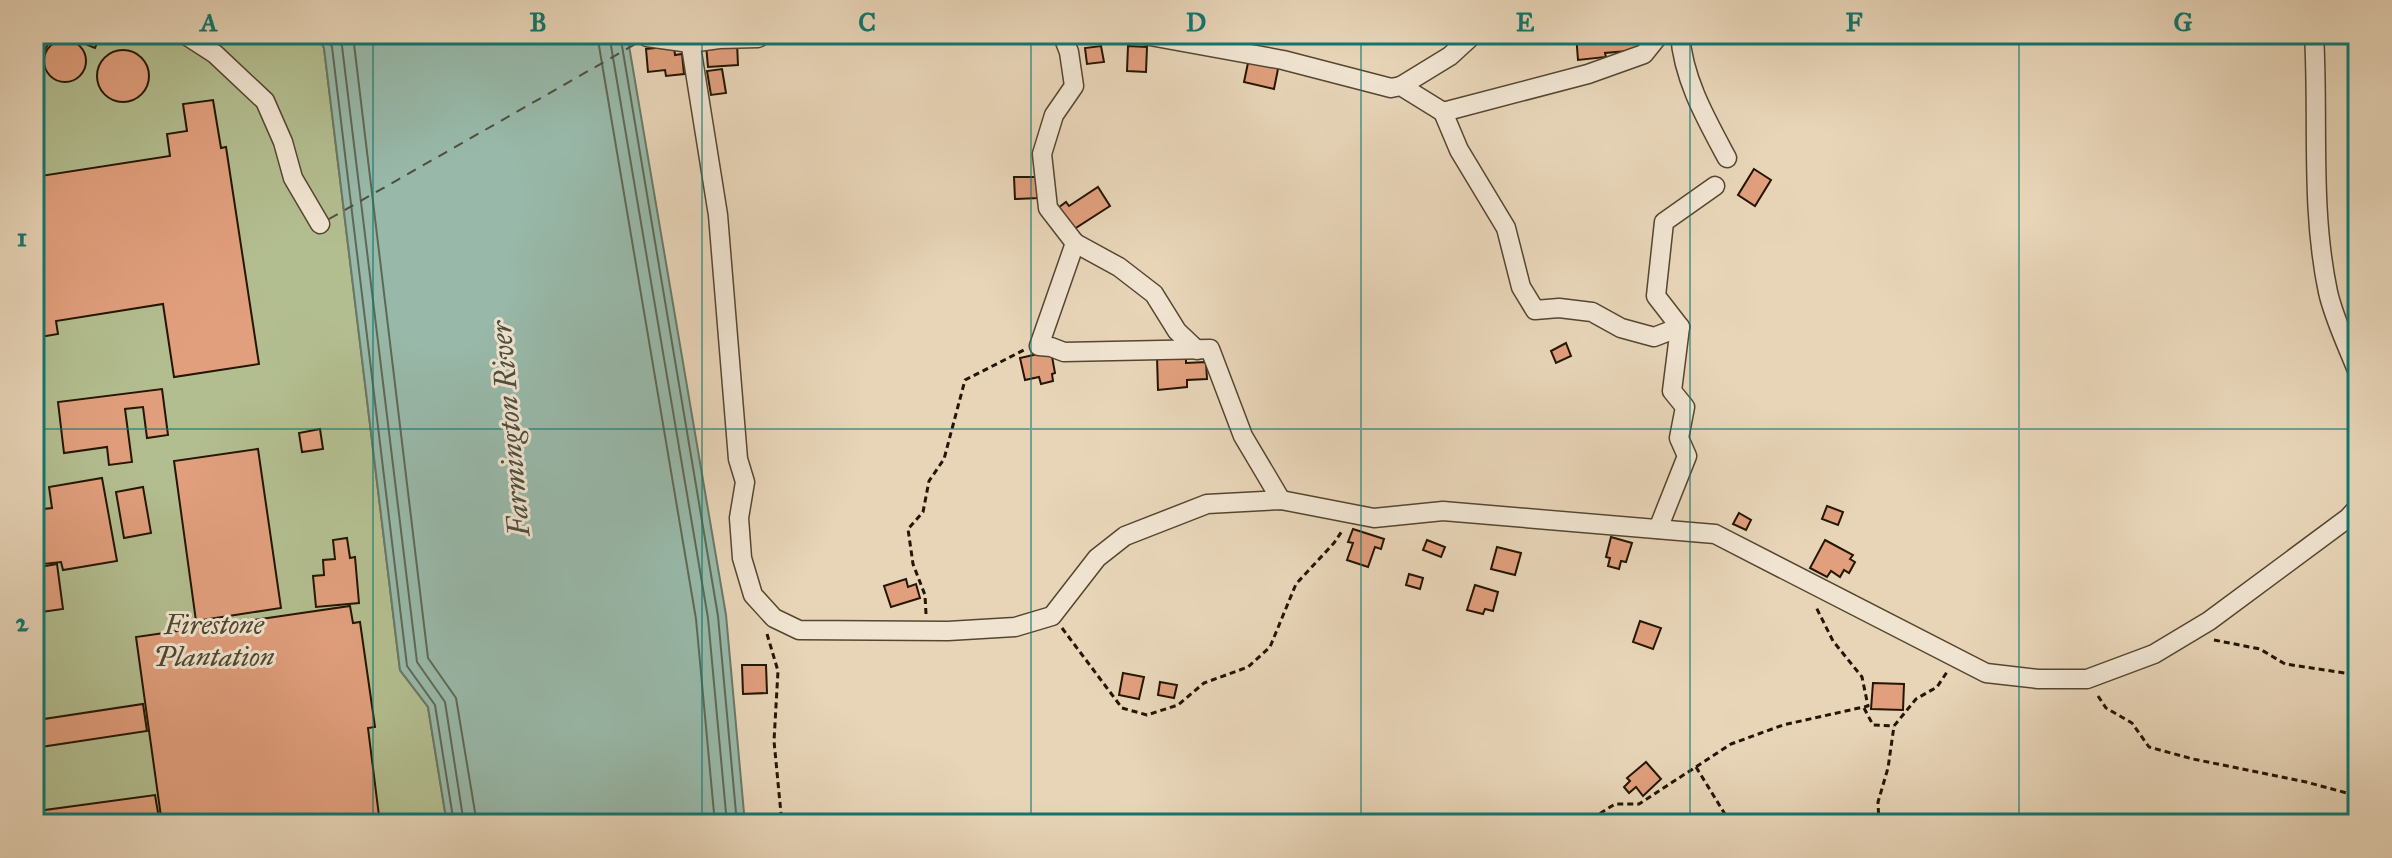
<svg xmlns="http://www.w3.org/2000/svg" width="2392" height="858" viewBox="0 0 2392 858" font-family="'IM FELL Great Primer',serif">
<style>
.green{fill:#b3be90;stroke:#6c6a49;stroke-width:2}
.water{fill:#98b9aa;stroke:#6a7867;stroke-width:2}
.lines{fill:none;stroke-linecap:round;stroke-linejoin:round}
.shore{stroke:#5e6856;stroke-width:2}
.ferry{stroke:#4d4f3d;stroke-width:2;stroke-dasharray:10 8;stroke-linecap:butt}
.building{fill:#e19f7d;stroke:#241602;stroke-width:2}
.street-casing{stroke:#554630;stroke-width:21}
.path{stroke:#241602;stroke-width:3;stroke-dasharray:6 4;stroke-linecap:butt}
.street{stroke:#f0e4d1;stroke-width:18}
.grid{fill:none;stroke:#0f766e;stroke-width:2;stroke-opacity:0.55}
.labels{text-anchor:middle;stroke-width:6;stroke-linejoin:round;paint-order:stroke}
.park-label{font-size:28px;font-style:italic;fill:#4f482d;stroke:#f0e4d1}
.water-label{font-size:30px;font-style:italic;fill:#4d4f3d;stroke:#f0e4d1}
.neatline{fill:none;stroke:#0f766e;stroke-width:3}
.grid-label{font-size:26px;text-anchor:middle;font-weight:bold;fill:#0f766e}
</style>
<rect width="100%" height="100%" fill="#e8d5b8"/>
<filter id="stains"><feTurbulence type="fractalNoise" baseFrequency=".0025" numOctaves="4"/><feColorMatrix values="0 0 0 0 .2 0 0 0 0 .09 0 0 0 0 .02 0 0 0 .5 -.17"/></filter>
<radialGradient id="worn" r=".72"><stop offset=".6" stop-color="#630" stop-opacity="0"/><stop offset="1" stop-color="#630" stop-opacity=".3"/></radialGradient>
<!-- green -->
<polygon class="green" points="34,34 317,34 324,48 400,670 428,707 447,824 34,824"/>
<!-- water -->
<polygon class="water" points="317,34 627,34 726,615 745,824 447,824 428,707 400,670 324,48"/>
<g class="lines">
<!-- shore -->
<g class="shore">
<polyline points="326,34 332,47 407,666 435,705 454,824"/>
<polyline points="337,34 342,46 417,662 445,702 464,824"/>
<polyline points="351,34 354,44 428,658 456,698 477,824"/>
<polyline points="597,34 696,619 715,824"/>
<polyline points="609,34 708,618 727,824"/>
<polyline points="620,34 718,616 737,824"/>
</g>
<!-- ferry -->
<polyline class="ferry" points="329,219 639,42"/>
</g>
<!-- building -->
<g class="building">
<polygon points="61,34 101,34 95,48"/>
<polygon points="1576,34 1638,34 1640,50 1605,53 1606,57 1578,60"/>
<polygon points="41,36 50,41 38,62 34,59 34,48"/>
<circle cx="65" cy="61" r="21"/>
<polygon points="737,43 738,65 708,67 706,45"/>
<polygon points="674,46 675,55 682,54 684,74 666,76 665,70 648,72 646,49"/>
<polygon points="1101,46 1104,62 1087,64 1085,48"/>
<polygon points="1128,46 1147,47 1146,72 1127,71"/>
<circle cx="123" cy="76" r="26"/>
<polygon points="1249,58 1279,64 1274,89 1244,82"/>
<polygon points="722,69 726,93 711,95 707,71"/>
<polygon points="213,100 221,148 226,147 259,364 174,377 163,304 56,321 58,334 34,338 34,177 170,156 167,134 187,131 183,104"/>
<polygon points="1754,169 1771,180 1755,206 1738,195"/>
<polygon points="1014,177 1038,177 1039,198 1015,199"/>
<polygon points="1098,187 1110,206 1071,231 1058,208 1066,202 1069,206"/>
<polygon points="1566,343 1571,356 1556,363 1551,351"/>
<polygon points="1051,351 1055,373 1052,374 1053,381 1041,384 1039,377 1025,380 1020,358"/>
<polygon points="1157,357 1186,359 1186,363 1206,362 1207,379 1187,380 1187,387 1158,390"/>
<polygon points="162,389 168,435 147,438 143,407 125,409 132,462 109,465 107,447 64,453 58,402"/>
<polygon points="320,429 323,449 302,452 299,433"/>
<polygon points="258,449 281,608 196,621 174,461"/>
<polygon points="102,478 117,561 63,570 61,562 34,565 34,510 52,508 49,487"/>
<polygon points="143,487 151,533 124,538 116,492"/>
<polygon points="1827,506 1843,512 1838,525 1822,519"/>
<polygon points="1739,513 1751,520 1746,530 1733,524"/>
<polygon points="1353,529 1384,539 1381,549 1375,547 1368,567 1347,560 1353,543 1348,542"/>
<polygon points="1611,537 1632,543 1626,562 1621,561 1619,569 1608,566 1610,558 1606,557"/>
<polygon points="347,538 350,558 355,557 359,603 316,607 313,576 324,575 323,560 335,559 333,540"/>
<polygon points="1427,540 1445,547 1441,557 1423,550"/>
<polygon points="1825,540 1853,555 1850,559 1855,562 1849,573 1844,570 1840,577 1831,571 1827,577 1810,568"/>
<polygon points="1497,547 1521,553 1515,575 1491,569"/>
<polygon points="57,564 63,609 34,613 34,568"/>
<polygon points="1409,574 1423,578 1420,589 1406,585"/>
<polygon points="906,579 908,587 916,584 920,598 891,607 884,586"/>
<polygon points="1475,585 1498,592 1493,611 1485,609 1483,614 1467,610"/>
<polygon points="350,606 353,623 360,622 375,727 368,728 380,824 361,824 360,815 295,824 162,824 136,637"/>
<polygon points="1640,621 1661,628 1653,649 1633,642"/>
<polygon points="742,665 766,665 767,693 743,694"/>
<polygon points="1123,673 1144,677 1139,699 1119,695"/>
<polygon points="1160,682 1177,685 1174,698 1158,695"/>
<polygon points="1873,683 1904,684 1903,710 1871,709"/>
<polygon points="34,697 37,720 143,704 147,731 34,748"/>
<polygon points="1646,762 1661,779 1643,796 1636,787 1629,793 1624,787 1630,781 1627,778"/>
<polygon points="34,784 37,811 155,795 160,824 34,824"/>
</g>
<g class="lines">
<defs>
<g id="street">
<polyline points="184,34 215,54 265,101 283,142 293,178 320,224"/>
<polyline points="689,34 718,215 738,459 745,482 739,518 742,558 753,595 774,618 799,630 948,631 1015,627 1052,616 1097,558 1125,536 1207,504 1281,500 1374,518 1443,511 1715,534 1986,673 2038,679 2087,679 2154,654 2209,621 2348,518 2358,507"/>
<polyline points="1062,34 1069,52 1074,86 1054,115 1042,154 1048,208 1075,243 1039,346 1051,347 1064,352 1210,349 1243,436 1281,500"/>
<polyline points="1139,34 1283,60 1391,88 1401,86 1443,112 1588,74 1644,54 1660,34"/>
<path d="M 1680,34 C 1683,79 1706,119 1727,158"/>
<path d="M 2314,34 C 2319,120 2310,207 2328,292 C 2334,319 2348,347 2358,373"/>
<polyline points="647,37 690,43 719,39 758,38 763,34"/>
<polyline points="1401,86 1450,56 1474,34"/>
<polyline points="1443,112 1459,150 1506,228 1521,287 1535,310 1559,308 1592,312 1621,328 1654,337 1680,327"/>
<polyline points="1075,243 1119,267 1154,294 1177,331 1197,350"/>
<polyline points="1658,529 1687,456 1679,438 1685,407 1672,391 1680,327 1656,296 1664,222 1715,186"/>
</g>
</defs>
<!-- street casing -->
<use href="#street" class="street-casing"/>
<!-- path -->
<g class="path">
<polyline points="926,614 925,595 913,564 908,529 923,512 929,481 944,459 965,380 1024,350"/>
<polyline points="1062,628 1122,708 1147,715 1178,705 1204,683 1248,667 1270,647 1296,584 1334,543 1342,531"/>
<polyline points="767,634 778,671 774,741 782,824"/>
<polyline points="2214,640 2260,649 2285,664 2358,675"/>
<polyline points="2098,696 2106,708 2132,723 2149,747 2193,759 2306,782 2358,796"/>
<polyline points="1864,708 1873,725 1894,726"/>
<polyline points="1696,767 1731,824"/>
<polyline points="1583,824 1615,804 1639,804 1731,744 1783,725 1868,706 1862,677 1833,641 1816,607"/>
<polyline points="1879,824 1878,802 1888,768 1894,726 1916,699 1937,687 1947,672"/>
</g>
<!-- street -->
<use href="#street" class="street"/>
</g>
<!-- grid -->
<path class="grid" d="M 373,34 L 373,824M 702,34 L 702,824M 1031,34 L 1031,824M 1361,34 L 1361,824M 1690,34 L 1690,824M 2019,34 L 2019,824M 34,429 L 2358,429"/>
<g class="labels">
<!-- park labels -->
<g class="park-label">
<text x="214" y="634">Firestone<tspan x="214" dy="32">Plantation</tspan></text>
</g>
<!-- water labels -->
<g class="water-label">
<text transform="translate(510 429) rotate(-95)" y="10">Farmington River</text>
</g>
</g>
<!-- margin -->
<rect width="2392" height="858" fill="none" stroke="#e8d5b8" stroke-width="88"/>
<rect x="44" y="44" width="2304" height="770" class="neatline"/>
<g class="grid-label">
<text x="209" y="31">A</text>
<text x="538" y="31">B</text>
<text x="867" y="31">C</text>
<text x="1196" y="31">D</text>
<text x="1525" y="31">E</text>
<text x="1854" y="31">F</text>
<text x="2183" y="31">G</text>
<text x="22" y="246">1</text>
<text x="22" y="631">2</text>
</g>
<rect width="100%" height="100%" filter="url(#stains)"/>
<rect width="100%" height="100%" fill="url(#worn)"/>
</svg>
